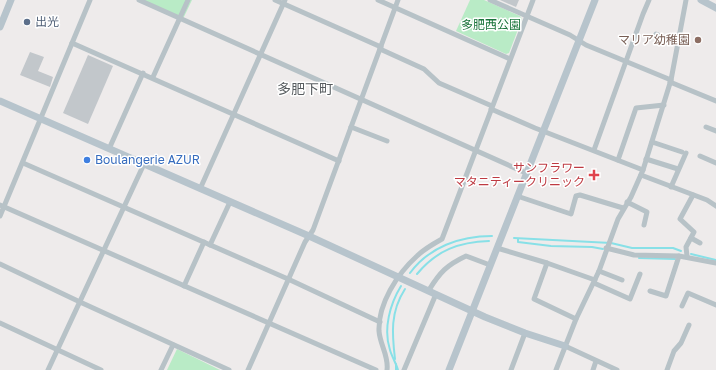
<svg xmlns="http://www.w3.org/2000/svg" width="716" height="370" viewBox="0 0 716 370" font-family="'Golos Text','Noto Sans JP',sans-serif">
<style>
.green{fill:#b9ebc6}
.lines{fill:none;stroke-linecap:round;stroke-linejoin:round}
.stream{stroke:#88e0e7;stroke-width:2}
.building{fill:#c2c7cb}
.street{stroke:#b7c2c7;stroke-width:5}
.secondary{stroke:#b7c4cc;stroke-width:7}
.service-dot{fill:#5c6f8a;stroke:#fff;stroke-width:1.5}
.education-dot{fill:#8d6e63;stroke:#fff;stroke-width:1.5}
.shop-dot{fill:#3f7fe0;stroke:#fff;stroke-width:1.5}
.health-dot{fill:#e0444e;stroke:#fff;stroke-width:1.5}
.labels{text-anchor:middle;stroke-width:3;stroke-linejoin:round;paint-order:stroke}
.service-label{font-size:12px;fill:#4e5e75;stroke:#fff;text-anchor:start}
.park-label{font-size:12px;fill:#1a743b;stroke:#fff}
.education-label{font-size:12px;fill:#785e54;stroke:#fff;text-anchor:end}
.shop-label{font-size:12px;fill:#366cbe;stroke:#fff;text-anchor:start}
.health-label{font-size:12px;fill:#be3a42;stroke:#fff;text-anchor:end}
.quarter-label{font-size:14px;fill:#585d60;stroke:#fff}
</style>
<rect width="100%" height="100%" fill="#eeebeb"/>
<!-- green -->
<g class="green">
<polygon points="138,0 192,0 182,21"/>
<polygon points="470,0 484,0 520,16 522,19 509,53 506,54 456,31"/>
<polygon points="177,349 220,370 167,370"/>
</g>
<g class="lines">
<!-- stream -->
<g class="stream">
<polyline points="514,238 611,243 632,248 673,248 681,251"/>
<polyline points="518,239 518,242 551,246 592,247 603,249"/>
<polyline points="691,254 716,260"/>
<polyline points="639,258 675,259"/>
<path d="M 410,273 C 429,247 460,236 492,236"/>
<path d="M 417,274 C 437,250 459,242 489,241"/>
<path d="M 395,359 C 392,334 390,312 405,289"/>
<polyline points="396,364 396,370"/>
<path d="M 398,370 C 396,363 392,357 390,350 C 383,329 390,304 401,286"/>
</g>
</g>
<!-- building -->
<g class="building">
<polygon points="500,0 519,0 516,7"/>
<polygon points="30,52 44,57 38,71 53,77 50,87 20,75"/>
<polygon points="88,55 113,66 88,124 63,113"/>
</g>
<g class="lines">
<!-- street -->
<g class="street">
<polyline points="139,0 526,173"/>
<polyline points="275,0 381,47"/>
<polyline points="378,0 510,59"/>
<polyline points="490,0 570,35 586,45 671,80"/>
<polyline points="656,34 677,43"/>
<polyline points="72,43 339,161"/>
<polyline points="380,49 424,69 439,83 492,106"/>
<polyline points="153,77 188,0"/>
<polyline points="670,82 716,101"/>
<polyline points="491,109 535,128 643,170"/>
<polyline points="351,127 387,141"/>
<polyline points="706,127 716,131"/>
<polyline points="652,142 682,152"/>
<polyline points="109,149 143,73"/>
<polyline points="594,150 643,14 649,0"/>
<polyline points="700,156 716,163"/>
<polyline points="646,159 678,169"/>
<polyline points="618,160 636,108 664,105"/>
<polyline points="23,163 288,279 380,322"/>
<polyline points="641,175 707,200 716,206"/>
<polyline points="671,187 686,153"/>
<polyline points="200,189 285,0"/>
<polyline points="517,196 571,214 576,196 580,195 623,208"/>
<polyline points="627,202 647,212 644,225"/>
<polyline points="0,205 376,370"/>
<polyline points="0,216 90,0"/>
<polyline points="691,238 700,243"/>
<polyline points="210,245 230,202"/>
<polyline points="497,248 547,263"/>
<polyline points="606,248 634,255 679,256 666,296 650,291"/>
<polyline points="679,256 716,263"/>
<polyline points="687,256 686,247 694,232 680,219 693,195"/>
<polyline points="0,264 80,302 229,370"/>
<polyline points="599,271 622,280"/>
<polyline points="594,283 630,299 640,274"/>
<polyline points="184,286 204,242"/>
<path d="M 429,290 C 440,272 447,265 466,256 L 490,265"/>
<polyline points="682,306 688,293 716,305"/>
<polyline points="576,319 534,299 547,263 595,280"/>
<polyline points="0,323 101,370"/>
<polyline points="565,346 617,370"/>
<polyline points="48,370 144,164"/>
<polyline points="161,370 173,345"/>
<polyline points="248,370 305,242 313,230 398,0"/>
<path d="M 387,370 C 389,356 380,345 379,331 C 378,304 397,274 417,256 C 424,249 433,244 442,239 L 533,0"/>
<polyline points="404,370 436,294"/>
<polyline points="511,370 525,333"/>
<polyline points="556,370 576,319 599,271 618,219 631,197 643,170 671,80 686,0"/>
<polyline points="593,370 596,361"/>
<polyline points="667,370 674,351 681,343 689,325"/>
</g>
<!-- secondary -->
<g class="secondary">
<polyline points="701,0 716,8"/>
<polyline points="0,27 11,0"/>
<polyline points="0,101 309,236 485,317 525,333 565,346"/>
<polyline points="449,370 595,0"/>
</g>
</g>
<!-- markers -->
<circle class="service-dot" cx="27" cy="22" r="4"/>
<circle class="education-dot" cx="698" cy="40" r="4"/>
<circle class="shop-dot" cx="87" cy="160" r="4"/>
<path class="health-dot" d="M592 169h4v4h4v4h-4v4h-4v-4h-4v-4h4z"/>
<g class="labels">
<!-- service labels -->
<g class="service-label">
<text x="35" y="26">出光</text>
</g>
<!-- park labels -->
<g class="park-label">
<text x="491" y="29">多肥西公園</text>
</g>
<!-- education labels -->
<g class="education-label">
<text x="690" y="44">マリア幼稚園</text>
</g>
<!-- shop labels -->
<g class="shop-label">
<text x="95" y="164">Boulangerie AZUR</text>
</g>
<!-- health labels -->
<g class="health-label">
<text x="585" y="172">サンフラワー<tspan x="585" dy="14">マタニティークリニック</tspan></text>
</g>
<!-- quarter labels -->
<g class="quarter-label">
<text x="305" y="94">多肥下町</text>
</g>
</g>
</svg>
